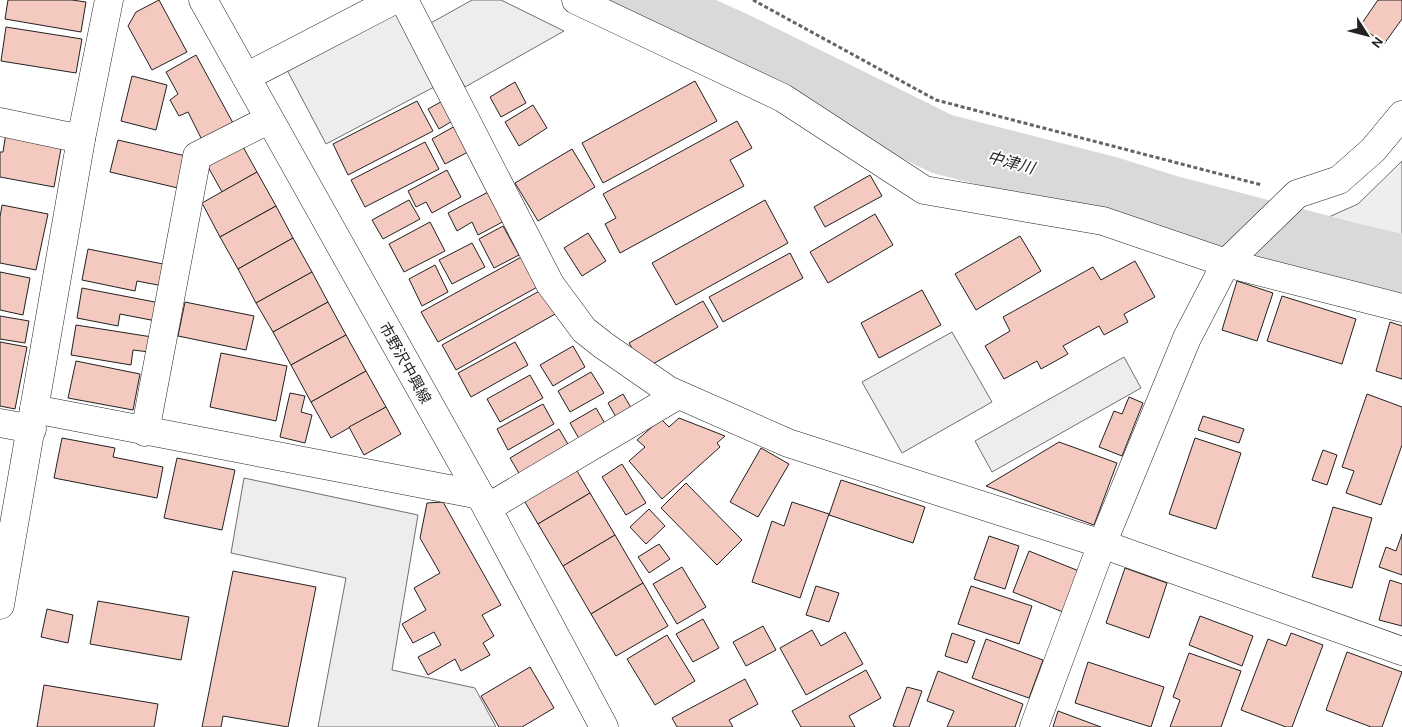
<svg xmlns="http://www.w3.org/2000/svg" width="1402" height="727" viewBox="0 0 1402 727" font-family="Karla,'Noto Sans JP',sans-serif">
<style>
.green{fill:#eee;stroke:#6f6f6f}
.parking{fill:#ededed;stroke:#6f6f6f}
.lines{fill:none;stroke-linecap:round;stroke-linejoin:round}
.river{stroke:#d9d9d9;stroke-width:61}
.building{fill:#f3c9c0;stroke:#222}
.street-casing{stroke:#222;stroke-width:29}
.secondary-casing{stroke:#222;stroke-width:29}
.path{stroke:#646464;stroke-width:3;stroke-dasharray:4 2.5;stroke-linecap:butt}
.street{stroke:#fff;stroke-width:28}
.secondary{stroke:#fff;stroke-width:28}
.labels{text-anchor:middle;stroke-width:4;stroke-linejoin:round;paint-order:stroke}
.street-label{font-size:15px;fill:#222;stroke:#fff}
.water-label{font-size:16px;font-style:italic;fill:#222;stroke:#fff}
</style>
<rect width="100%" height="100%" fill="#fff"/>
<!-- green -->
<polygon class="green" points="1402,161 1402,249 1313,224 1358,204"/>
<!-- parking -->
<g class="parking">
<polygon points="472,0 501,0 564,31 465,87 429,24"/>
<polygon points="397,12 436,86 326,144 287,70"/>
<polygon points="952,332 992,402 902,453 862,382"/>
<polygon points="1124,357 1141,388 992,472 975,441"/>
<polygon points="244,478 418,515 392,670 475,688 496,727 318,727 346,578 231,553"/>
</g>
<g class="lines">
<!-- river -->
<polyline class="river" points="642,0 735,42 942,144 1110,187 1167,205 1350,253 1402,265"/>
</g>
<!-- building -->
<g class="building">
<polygon points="8,0 72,0 86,2 81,32 5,19"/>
<polygon points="159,0 187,52 152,70 128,26 136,12"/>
<polygon points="1378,0 1402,0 1402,19 1384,44 1360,26"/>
<polygon points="6,27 82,39 76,73 1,61"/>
<polygon points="196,55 233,123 202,140 188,112 179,116 170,100 178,94 166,72"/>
<polygon points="132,76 167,85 156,130 121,121"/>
<polygon points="695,81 717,121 603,183 582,143"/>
<polygon points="515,82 526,103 501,117 490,97"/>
<polygon points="448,98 459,117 439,129 428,109"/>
<polygon points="417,101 433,131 348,175 333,144"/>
<polygon points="533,105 547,128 519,146 505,122"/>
<polygon points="737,121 752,148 730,160 744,186 620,253 605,224 616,218 603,194"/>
<polygon points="455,126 468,152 445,164 432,139"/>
<polygon points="6,133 62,143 54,187 0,177 0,152 3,152"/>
<polygon points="118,140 190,157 182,189 110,172"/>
<polygon points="425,142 439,169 365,207 351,180"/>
<polygon points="242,145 257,172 222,192 207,165"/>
<polygon points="572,149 595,187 538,221 515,183"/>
<polygon points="447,170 461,197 432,213 426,202 416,207 408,191"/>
<polygon points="257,172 276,206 220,237 202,203"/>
<polygon points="870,175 882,196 825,227 814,207"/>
<polygon points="494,189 510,218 478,235 472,222 457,231 448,213"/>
<polygon points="409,200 420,219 383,239 372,220"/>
<polygon points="765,200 788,243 676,305 652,263"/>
<polygon points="2,205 48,214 36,270 0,263 0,217"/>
<polygon points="276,206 293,238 238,269 220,237"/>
<polygon points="875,214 893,245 828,283 810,252"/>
<polygon points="430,222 445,251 404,272 389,244"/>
<polygon points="503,226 519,255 494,268 479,239"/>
<polygon points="588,233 606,261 582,276 564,248"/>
<polygon points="1020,236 1041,271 976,310 955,274"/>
<polygon points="293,238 312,272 256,303 238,269"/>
<polygon points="472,243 485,267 452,284 439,260"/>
<polygon points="88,249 168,265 163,286 137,281 135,291 82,280"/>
<polygon points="790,253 803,278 723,322 709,297"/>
<polygon points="525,255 541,285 438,342 421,312"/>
<polygon points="1135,261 1155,297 1124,314 1128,322 1104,335 1099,326 1063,346 1068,354 1041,369 1037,361 1004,379 985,346 1010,331 1003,317 1093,267 1101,280"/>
<polygon points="435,265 448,292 422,306 409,279"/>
<polygon points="0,272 30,278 23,315 0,310"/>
<polygon points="312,272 328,302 273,332 256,303"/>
<polygon points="1237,281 1273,293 1257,341 1222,330"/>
<polygon points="82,288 160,303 156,321 120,314 118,326 77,318"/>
<polygon points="543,289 557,313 456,370 442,345"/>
<polygon points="922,290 941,325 879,358 861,323"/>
<polygon points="1282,296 1356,319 1342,364 1267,341"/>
<polygon points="703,301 718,327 644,369 629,343"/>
<polygon points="185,302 254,316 246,350 178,336"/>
<polygon points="328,302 346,335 291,365 273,332"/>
<polygon points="0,316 29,321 25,343 0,339"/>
<polygon points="1390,322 1402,326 1402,379 1376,371"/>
<polygon points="76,325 152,337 149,352 133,350 131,365 71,355"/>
<polygon points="346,335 366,371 311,402 291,365"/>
<polygon points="0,342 27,347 15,409 0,406"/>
<polygon points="515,342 528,365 471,397 458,373"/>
<polygon points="573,346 585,367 553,386 540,365"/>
<polygon points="221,353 287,366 276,421 210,407"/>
<polygon points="76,361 140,374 133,410 68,398"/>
<polygon points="366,371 386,407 331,438 311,402"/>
<polygon points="591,372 604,393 570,412 558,391"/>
<polygon points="530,375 543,398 500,422 487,399"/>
<polygon points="290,393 305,396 301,412 312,415 305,443 280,437"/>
<polygon points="623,394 633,411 617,419 608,403"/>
<polygon points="1367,394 1402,407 1402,445 1381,505 1346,493 1354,471 1342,467"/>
<polygon points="1129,397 1143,403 1122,456 1099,447 1114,411 1122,414"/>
<polygon points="543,404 554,424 508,450 497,429"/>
<polygon points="386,407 401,434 364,455 349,427"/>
<polygon points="596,408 607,427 581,442 570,423"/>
<polygon points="1203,416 1244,429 1239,443 1198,430"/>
<polygon points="679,418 725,436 717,443 720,447 662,499 629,461 645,447 637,440 661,419 669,427"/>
<polygon points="559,429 572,451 523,480 510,458"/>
<polygon points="62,438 115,448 113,457 163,467 157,498 54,478"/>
<polygon points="1195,438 1241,453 1216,529 1169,514"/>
<polygon points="1059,442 1117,463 1094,525 986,486"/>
<polygon points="761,448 789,464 758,517 730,502"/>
<polygon points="1323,450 1337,455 1327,485 1312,480"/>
<polygon points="177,458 235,470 222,530 164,518"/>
<polygon points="622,464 646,503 626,515 602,477"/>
<polygon points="574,466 590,493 538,524 522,497"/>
<polygon points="841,480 925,507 913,543 829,515"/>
<polygon points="686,483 742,540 717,565 661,508"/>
<polygon points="590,493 615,535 563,566 538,524"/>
<polygon points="443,502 501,605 482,615 494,636 483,643 490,655 461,671 455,659 428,675 418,657 441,645 434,632 413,643 402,624 426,610 414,588 440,573 420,538 427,503"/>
<polygon points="792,502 829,514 800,598 752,582 772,521 784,526"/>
<polygon points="1333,507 1372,518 1352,588 1312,577"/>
<polygon points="649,509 665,526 646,544 630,527"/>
<polygon points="1402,534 1402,575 1379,567 1386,547 1396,551"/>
<polygon points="615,535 643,583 591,614 563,566"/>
<polygon points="989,536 1019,546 1005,589 974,579"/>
<polygon points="659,544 670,559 649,573 638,557"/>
<polygon points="1029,551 1079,571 1063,612 1013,592"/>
<polygon points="682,567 706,607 677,624 653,584"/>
<polygon points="1125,568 1167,583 1149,638 1106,623"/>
<polygon points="233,571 316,587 288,727 223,716 221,727 202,727"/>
<polygon points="1390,580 1402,584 1402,626 1379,620"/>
<polygon points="643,583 668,626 616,656 591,614"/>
<polygon points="816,586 839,593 829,622 806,615"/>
<polygon points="971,586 1032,606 1019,644 958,624"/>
<polygon points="98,601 189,617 181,660 90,644"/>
<polygon points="47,609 73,615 68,643 41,637"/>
<polygon points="1200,616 1253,636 1242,666 1189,645"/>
<polygon points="703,619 719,648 693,662 676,634"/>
<polygon points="763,626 776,650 746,666 733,642"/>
<polygon points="812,630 821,646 845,632 863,664 806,695 780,648"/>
<polygon points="952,633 975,641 967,663 945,656"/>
<polygon points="1291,633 1323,645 1292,727 1286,727 1241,710 1268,639 1286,646"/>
<polygon points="667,635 695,681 655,705 627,659"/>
<polygon points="986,639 1043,660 1029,698 972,678"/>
<polygon points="1347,652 1402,672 1382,727 1371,727 1326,710"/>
<polygon points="1189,653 1241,671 1221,727 1170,727 1180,700 1173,697"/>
<polygon points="1088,662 1164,687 1151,727 1075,703"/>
<polygon points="530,667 554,708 522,727 499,727 481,696"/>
<polygon points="866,670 881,698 849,716 855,727 801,727 792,711"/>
<polygon points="938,671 1023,704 1015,727 947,727 954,711 927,701"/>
<polygon points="745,679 758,704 729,720 733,727 677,727 672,718"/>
<polygon points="44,685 158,704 154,727 37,727"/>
<polygon points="907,687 922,691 909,727 897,727 893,726"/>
<polygon points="1058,711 1101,727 1053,727"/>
</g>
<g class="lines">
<defs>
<g id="street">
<polyline points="404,0 550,284 584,330 603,345 668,390 788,443 1102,544 1402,651"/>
<polyline points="576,0 783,98 924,190 1103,221 1226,263 1402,308"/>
<polyline points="246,77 394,0"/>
<polyline points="0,122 81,139"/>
<polyline points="34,409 480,495"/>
<polyline points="0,423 32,429"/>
<polyline points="145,432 197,156 268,120"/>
<polyline points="487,508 678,395"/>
<polyline points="0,605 81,139 109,0"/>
<polyline points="1034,727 1102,544 1187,338 1226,263 1297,194 1339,180 1373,150 1402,115"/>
</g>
<polyline id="secondary" points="203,0 480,495 604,727"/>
</defs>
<!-- street casing -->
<use href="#street" class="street-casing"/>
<!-- secondary casing -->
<use href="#secondary" class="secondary-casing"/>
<!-- path -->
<polyline class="path" points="753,0 936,100 1262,185"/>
<!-- street -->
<use href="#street" class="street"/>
<!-- secondary -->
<use href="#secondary" class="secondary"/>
</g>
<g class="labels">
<!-- street labels -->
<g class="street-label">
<text transform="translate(405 363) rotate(61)" y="5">市野沢中興線</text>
</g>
<!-- water labels -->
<g class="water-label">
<text transform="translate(1011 162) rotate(15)" y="6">中津川</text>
</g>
</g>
<!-- north arrow -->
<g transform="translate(1367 35) rotate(126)" stroke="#ffffff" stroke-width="4" paint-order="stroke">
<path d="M0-4L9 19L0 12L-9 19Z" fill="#222222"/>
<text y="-8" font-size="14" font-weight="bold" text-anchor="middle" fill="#222222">N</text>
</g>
</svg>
